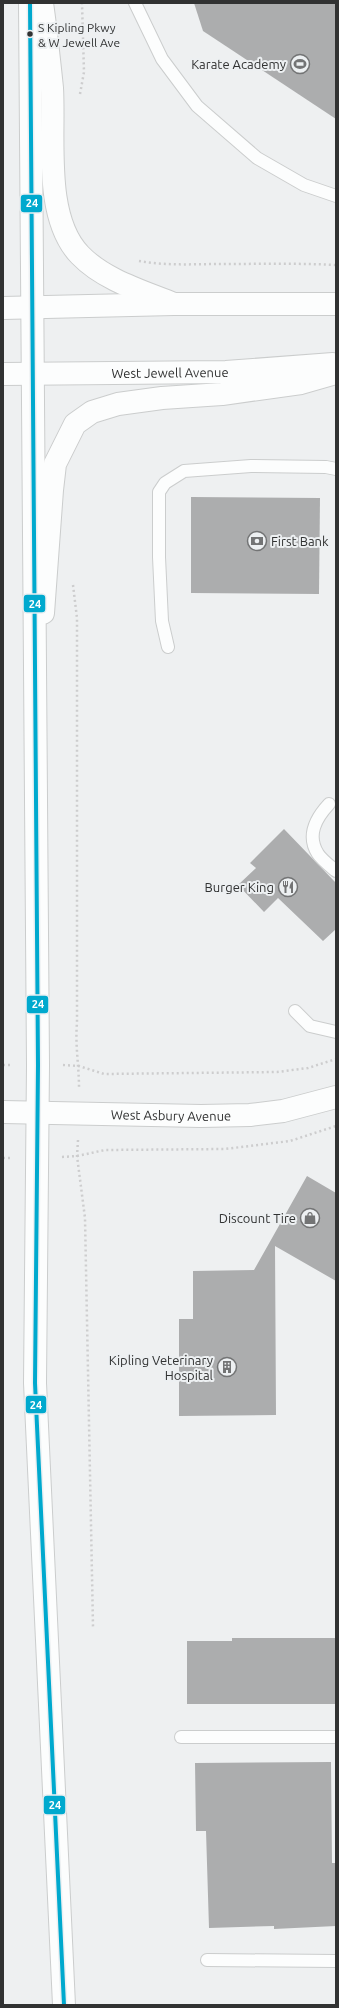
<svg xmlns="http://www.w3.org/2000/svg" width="339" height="2008" viewBox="0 0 339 2008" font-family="Ubuntu,sans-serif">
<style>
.building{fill:#acadae}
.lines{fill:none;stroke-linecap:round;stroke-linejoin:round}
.lane-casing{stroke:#cbcdcd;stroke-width:14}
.street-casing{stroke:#cbcdcd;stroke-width:24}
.secondary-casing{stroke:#cbcdcd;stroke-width:24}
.primary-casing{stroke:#cbcdcd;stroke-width:24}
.path{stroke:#cdcdce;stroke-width:2.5;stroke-dasharray:2 3;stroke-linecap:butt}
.lane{stroke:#fcfdfd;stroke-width:12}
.street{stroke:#fcfdfd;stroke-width:22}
.secondary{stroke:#fcfdfd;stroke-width:22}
.primary{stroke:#fcfdfd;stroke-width:22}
.bus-1-casing{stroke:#edf0f2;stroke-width:7}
.bus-1{stroke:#00a9ce;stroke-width:4}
.bus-dot{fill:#313232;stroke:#edf0f2;stroke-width:1.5}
.labels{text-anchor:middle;stroke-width:4;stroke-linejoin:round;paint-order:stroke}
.bus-label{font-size:12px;fill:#313232;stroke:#edf0f2;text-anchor:start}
.poi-label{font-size:13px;fill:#313232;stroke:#edf0f2;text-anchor:end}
.street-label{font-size:13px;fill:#313232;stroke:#edf0f2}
.line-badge{stroke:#edf0f2;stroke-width:1.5}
.badge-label{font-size:11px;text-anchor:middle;font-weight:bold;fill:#fff}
</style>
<rect width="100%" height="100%" fill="#eef0f1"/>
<!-- building -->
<g class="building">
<polygon points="194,3 336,3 336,119 203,31"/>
<polygon points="191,497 320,498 319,594 191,593"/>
<polygon points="284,829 336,883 336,929 323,941 278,898 264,912 238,885 256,868 250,863"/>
<polygon points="307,1176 336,1193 336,1281 275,1246 276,1415 179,1416 179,1319 193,1319 193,1271 254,1270"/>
<polygon points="232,1638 336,1638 336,1704 187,1704 187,1641 232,1641"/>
<polygon points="331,1762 332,1863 336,1863 336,1926 274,1929 274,1926 209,1928 206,1831 196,1831 195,1763"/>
</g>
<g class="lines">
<defs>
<g id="lane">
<polyline points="135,3 162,59 197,106 257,158 304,185 336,196"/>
<polyline points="168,647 162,621 159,557 159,492 165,483 184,471 251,466 326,467 336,469"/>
<path d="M 329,804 C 316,818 306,835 318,854 C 322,860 330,866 336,871"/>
<polyline points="295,1011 310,1026 336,1032"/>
<polyline points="181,1737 336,1737"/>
<polyline points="207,1960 336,1961"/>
</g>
<g id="street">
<path id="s1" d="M 3,1112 L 201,1116 L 250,1115 L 283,1111 L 336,1097"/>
</g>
<g id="secondary">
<path d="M 42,3 C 46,31 49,59 52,88 C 55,137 43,217 80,255 C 104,280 142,291 174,304"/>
<polyline points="3,308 174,304 336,304"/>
<path id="s2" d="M 3,374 L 226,372 L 333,364"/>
<polyline points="43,613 52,490 55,464 75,424 92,412 118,404 162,398 222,394 301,383 336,373"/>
</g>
<polyline id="primary" points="30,3 38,1065 35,1383 64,2005"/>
</defs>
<!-- lane casing -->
<use href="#lane" class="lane-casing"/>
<!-- street casing -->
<use href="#street" class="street-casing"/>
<!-- secondary casing -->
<use href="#secondary" class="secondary-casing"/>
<!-- primary casing -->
<use href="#primary" class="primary-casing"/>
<!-- path -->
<g class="path">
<polyline points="80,94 84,72 82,3"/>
<path d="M 139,261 C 166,266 195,264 222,264 C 260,264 298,263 336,265"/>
<path d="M 73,585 L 77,618 L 77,1023 C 75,1045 79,1066 79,1087"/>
<polyline points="3,1065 12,1065"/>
<polyline points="63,1065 79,1066 104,1074 277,1072 308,1068 336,1059"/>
<polyline points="78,1140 77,1156 85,1218 93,1627"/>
<polyline points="62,1157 77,1156 105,1150 225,1149 290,1141 336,1126"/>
<polyline points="3,1158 11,1158"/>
</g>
<!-- lane -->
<use href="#lane" class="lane"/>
<!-- street -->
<use href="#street" class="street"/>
<!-- secondary -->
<use href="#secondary" class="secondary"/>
<!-- primary -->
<use href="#primary" class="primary"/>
<defs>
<polyline id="bus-1" points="30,3 38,1065 35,1383 64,2005"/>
</defs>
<!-- bus-1 casing -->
<use href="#bus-1" class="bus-1-casing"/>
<!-- bus-1 -->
<use href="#bus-1" class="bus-1"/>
</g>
<!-- icons -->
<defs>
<symbol id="stadium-ring" viewBox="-11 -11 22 22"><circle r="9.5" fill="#edf0f2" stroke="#737475" stroke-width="1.5"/><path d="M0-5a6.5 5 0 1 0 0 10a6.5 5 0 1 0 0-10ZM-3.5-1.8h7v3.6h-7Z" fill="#737475"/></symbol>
<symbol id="bank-ring" viewBox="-11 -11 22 22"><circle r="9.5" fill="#edf0f2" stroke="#737475" stroke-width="1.5"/><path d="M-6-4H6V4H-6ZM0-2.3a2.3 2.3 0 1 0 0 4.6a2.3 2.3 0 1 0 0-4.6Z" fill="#737475"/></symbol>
<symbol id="restaurant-ring" viewBox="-11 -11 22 22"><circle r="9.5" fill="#edf0f2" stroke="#737475" stroke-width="1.5"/><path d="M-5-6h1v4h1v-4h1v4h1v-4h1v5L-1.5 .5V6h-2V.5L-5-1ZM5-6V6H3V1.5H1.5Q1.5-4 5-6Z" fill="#737475"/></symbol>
<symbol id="shop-ring" viewBox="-11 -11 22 22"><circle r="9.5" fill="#edf0f2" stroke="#737475" stroke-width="1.5"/><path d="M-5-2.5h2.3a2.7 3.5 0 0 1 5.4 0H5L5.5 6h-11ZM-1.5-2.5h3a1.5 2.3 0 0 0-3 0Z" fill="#737475"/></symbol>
<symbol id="building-ring" viewBox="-11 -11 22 22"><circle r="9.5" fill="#edf0f2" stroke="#737475" stroke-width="1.5"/><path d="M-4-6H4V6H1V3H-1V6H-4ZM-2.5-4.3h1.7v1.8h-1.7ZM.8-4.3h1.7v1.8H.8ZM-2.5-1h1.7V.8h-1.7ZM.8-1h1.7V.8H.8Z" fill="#737475"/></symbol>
</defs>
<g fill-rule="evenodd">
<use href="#stadium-ring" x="289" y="53" width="22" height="22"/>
<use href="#bank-ring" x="246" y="530" width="22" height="22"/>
<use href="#restaurant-ring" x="277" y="876" width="22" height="22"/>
<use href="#shop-ring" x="299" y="1207" width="22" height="22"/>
<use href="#building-ring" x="216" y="1356" width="22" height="22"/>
</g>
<!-- markers -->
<circle class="bus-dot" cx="30" cy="34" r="3.5"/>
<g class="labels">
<!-- bus labels -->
<g class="bus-label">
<text x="38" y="32">S Kipling Pkwy<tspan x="38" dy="15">&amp; W Jewell Ave</tspan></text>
</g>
<!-- poi labels -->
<g class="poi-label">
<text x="286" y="69">Karate Academy</text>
<text x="271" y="546" text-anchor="start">First Bank</text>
<text x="274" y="892">Burger King</text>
<text x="296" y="1223">Discount Tire</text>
<text x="213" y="1365">Kipling Veterinary<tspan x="213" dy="15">Hospital</tspan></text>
</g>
<!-- street labels -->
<g class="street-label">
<text dy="5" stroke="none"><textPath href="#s2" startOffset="167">West Jewell Avenue</textPath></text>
<text dy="5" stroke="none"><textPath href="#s1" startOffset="168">West Asbury Avenue</textPath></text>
</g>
</g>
<g class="line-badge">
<rect x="20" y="194" width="23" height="19" rx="4" fill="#00a9ce"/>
<rect x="23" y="594" width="23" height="19" rx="4" fill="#00a9ce"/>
<rect x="26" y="995" width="23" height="19" rx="4" fill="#00a9ce"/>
<rect x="25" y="1395" width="22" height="19" rx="4" fill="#00a9ce"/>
<rect x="43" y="1795" width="23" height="20" rx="4" fill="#00a9ce"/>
</g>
<g class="badge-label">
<text x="32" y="207">24</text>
<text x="35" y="608">24</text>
<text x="38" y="1008">24</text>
<text x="36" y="1409">24</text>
<text x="55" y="1809">24</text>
</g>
<!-- border -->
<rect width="339" height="2008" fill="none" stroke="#313232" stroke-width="8"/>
</svg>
